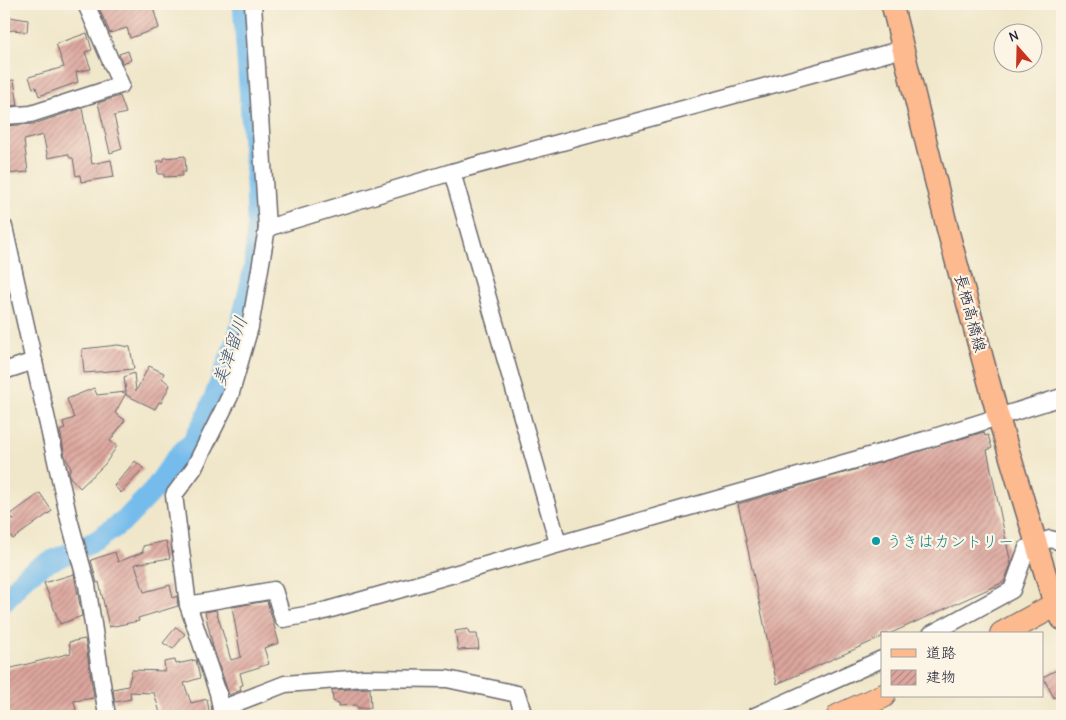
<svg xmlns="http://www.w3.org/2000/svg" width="1066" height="720" viewBox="0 0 1066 720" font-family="'Comic Neue','Klee One',sans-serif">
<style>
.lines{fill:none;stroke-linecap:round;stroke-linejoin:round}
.river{stroke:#74bcec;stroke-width:21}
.building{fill:url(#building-hatch)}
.minor-casing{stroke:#6a676d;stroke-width:19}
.major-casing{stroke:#6a676d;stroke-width:24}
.highway-casing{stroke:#6a676d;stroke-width:26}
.minor{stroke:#fff;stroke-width:16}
.major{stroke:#fcba8e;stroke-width:21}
.highway{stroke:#fcba8e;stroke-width:24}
.culture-dot{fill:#0f9aa8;stroke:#fcf5e5;stroke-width:2}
.labels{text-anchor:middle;stroke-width:4.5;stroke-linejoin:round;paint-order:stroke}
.street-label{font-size:16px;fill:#22223b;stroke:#fcf5e5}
.culture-label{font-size:16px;fill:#0d838f;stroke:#fcf5e5;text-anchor:start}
.water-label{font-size:18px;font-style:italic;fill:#3f5879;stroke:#fcf5e5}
</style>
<defs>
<pattern id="building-hatch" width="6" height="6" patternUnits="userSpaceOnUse" patternTransform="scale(1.25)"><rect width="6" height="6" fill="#dca69d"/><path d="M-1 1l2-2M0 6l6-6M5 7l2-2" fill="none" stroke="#b28781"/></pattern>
</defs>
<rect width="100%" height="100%" fill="#fcf5e5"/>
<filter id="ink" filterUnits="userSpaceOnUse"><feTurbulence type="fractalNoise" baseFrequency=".02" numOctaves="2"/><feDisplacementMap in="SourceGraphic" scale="10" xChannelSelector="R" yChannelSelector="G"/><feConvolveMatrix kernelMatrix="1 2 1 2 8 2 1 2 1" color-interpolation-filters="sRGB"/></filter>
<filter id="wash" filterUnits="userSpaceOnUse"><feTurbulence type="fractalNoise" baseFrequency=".0096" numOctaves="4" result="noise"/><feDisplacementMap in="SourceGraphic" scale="20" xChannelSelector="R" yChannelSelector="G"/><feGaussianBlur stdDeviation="1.12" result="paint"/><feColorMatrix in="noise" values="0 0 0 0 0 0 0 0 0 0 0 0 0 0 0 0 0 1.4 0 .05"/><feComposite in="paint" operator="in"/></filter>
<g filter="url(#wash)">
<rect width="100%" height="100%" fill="#f0e7ca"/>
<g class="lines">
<!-- river -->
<polyline class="river" points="4,602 26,576 44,564 96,541 125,520 153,491 176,458 193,441 207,416 238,336 254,268 257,229 256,184 243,4"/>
</g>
<g id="blocks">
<!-- building -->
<g class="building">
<polygon points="97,4 152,4 159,28 130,38 127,28 110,33"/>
<polygon points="4,16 28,20 27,32 14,30 4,32"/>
<polygon points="87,33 92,50 85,52 91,69 76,72 78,82 39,96 36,87 33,88 29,77 64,67 56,44"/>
<polygon points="128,51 131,60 122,63 119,54"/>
<polygon points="14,80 18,105 4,106 4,81"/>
<polygon points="120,96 126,113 114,116 122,149 110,153 98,103"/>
<polygon points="82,108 92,164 111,160 114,177 81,182 80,175 76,176 73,158 70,158 68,154 48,158 43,135 24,140 28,172 4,174 4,126 34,124"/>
<polygon points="185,156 186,172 182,172 182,176 164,177 164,174 158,174 157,161 164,161 164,158"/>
<polygon points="118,345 130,347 134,369 84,373 82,349"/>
<polygon points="149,366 164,373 162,378 170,385 161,403 159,402 155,409 126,395 126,393 115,413 125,420 110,441 117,446 105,464 80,488 70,477 69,471 71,469 65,456 60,431 65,429 63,422 74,418 67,399 94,388 97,395 126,392 124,377 134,373 136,391"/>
<polygon points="984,432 985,436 988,435 992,448 987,450 1011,564 1004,582 889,634 882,634 882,637 777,684 738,504"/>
<polygon points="135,461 144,469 121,493 114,486"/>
<polygon points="40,493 52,511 13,539 4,527 14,520 10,515"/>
<polygon points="166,541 170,558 135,564 144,592 170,585 173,598 177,596 178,606 138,618 139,621 109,627 99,582 97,583 91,560 115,552 118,562 143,552 143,546"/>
<polygon points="74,574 82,616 60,624 44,583"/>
<polygon points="267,601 279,643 264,648 269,664 240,673 243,685 240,686 241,690 229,695 213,647 205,612 216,610 231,660 241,657 232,607"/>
<polygon points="176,627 185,634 173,649 163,643"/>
<polygon points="468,629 469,634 477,634 479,649 458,650 455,631"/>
<polygon points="85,639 94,698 74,701 77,716 6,716 4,670 71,653 69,642"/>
<polygon points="175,660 176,664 196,660 200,678 184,683 191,703 207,699 210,716 161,716 154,693 130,692 131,699 115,702 113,689 128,686 132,670 165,671 164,662"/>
<polygon points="1062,667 1062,693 1054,698 1043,677"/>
<polygon points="370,688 371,708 358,708 356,705 339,706 339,703 333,701 332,690"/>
</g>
</g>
</g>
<g filter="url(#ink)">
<use href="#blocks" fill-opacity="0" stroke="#6a676d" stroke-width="1"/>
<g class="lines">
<defs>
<g id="minor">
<polyline points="4,116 31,114 121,85 86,4"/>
<polyline points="452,172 558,543"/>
<polyline points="4,227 69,519 87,585 107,716"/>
<polyline points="267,228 452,172 903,49"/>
<polyline points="4,371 34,361"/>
<polyline points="188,605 274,590 283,619 317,613 925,440 1062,397"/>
<polyline points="931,634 1012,590 1027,548 1050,539 1062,542"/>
<polyline points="221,709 285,684 364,678 447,679 517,694 524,716"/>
<polyline points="220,716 221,709 218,693 188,605 174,495 194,468 230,396 250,327 267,228 253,4"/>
<polyline points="755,716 882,659"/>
</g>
<polyline id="major" points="892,4 948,231 998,416 1055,606 1062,619"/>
<g id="highway">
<polyline points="1002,634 1062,601"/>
<polyline points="839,716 883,696"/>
</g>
</defs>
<!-- minor casing -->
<use href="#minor" class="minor-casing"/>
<!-- major casing -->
<use href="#major" class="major-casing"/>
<!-- highway casing -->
<use href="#highway" class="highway-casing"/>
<!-- minor -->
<use href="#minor" class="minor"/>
<!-- major -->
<use href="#major" class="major"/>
<!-- highway -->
<use href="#highway" class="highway"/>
</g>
</g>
<!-- markers -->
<circle class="culture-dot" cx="876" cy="541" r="5"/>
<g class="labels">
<!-- street labels -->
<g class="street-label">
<text transform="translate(971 313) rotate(75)" y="6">長栖高橋線</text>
</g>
<!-- culture labels -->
<g class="culture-label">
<text x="886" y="547">うきはカントリー</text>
</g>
<!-- water labels -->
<g class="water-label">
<text transform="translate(230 351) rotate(-71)" y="6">美津留川</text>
</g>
</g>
<!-- margin -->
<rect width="1066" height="720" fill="none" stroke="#fcf5e5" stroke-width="20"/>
<!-- legend -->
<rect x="881" y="632" width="162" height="65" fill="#fcf5e5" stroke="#a5a1a1"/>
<rect x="891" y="649" width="25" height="8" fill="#fcba8e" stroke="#a5a1a1"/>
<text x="926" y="658" font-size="15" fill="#22223b">道路</text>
<rect x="891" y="670" width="25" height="15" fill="url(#building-hatch)" stroke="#a5a1a1"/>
<text x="926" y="682" font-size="15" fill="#22223b">建物</text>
<!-- north arrow -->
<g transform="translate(1018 48) rotate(340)"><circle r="24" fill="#fcf5e5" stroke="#a5a1a1"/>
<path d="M0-4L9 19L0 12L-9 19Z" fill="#c8321e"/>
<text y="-8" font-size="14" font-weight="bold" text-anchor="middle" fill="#22223b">N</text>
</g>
</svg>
